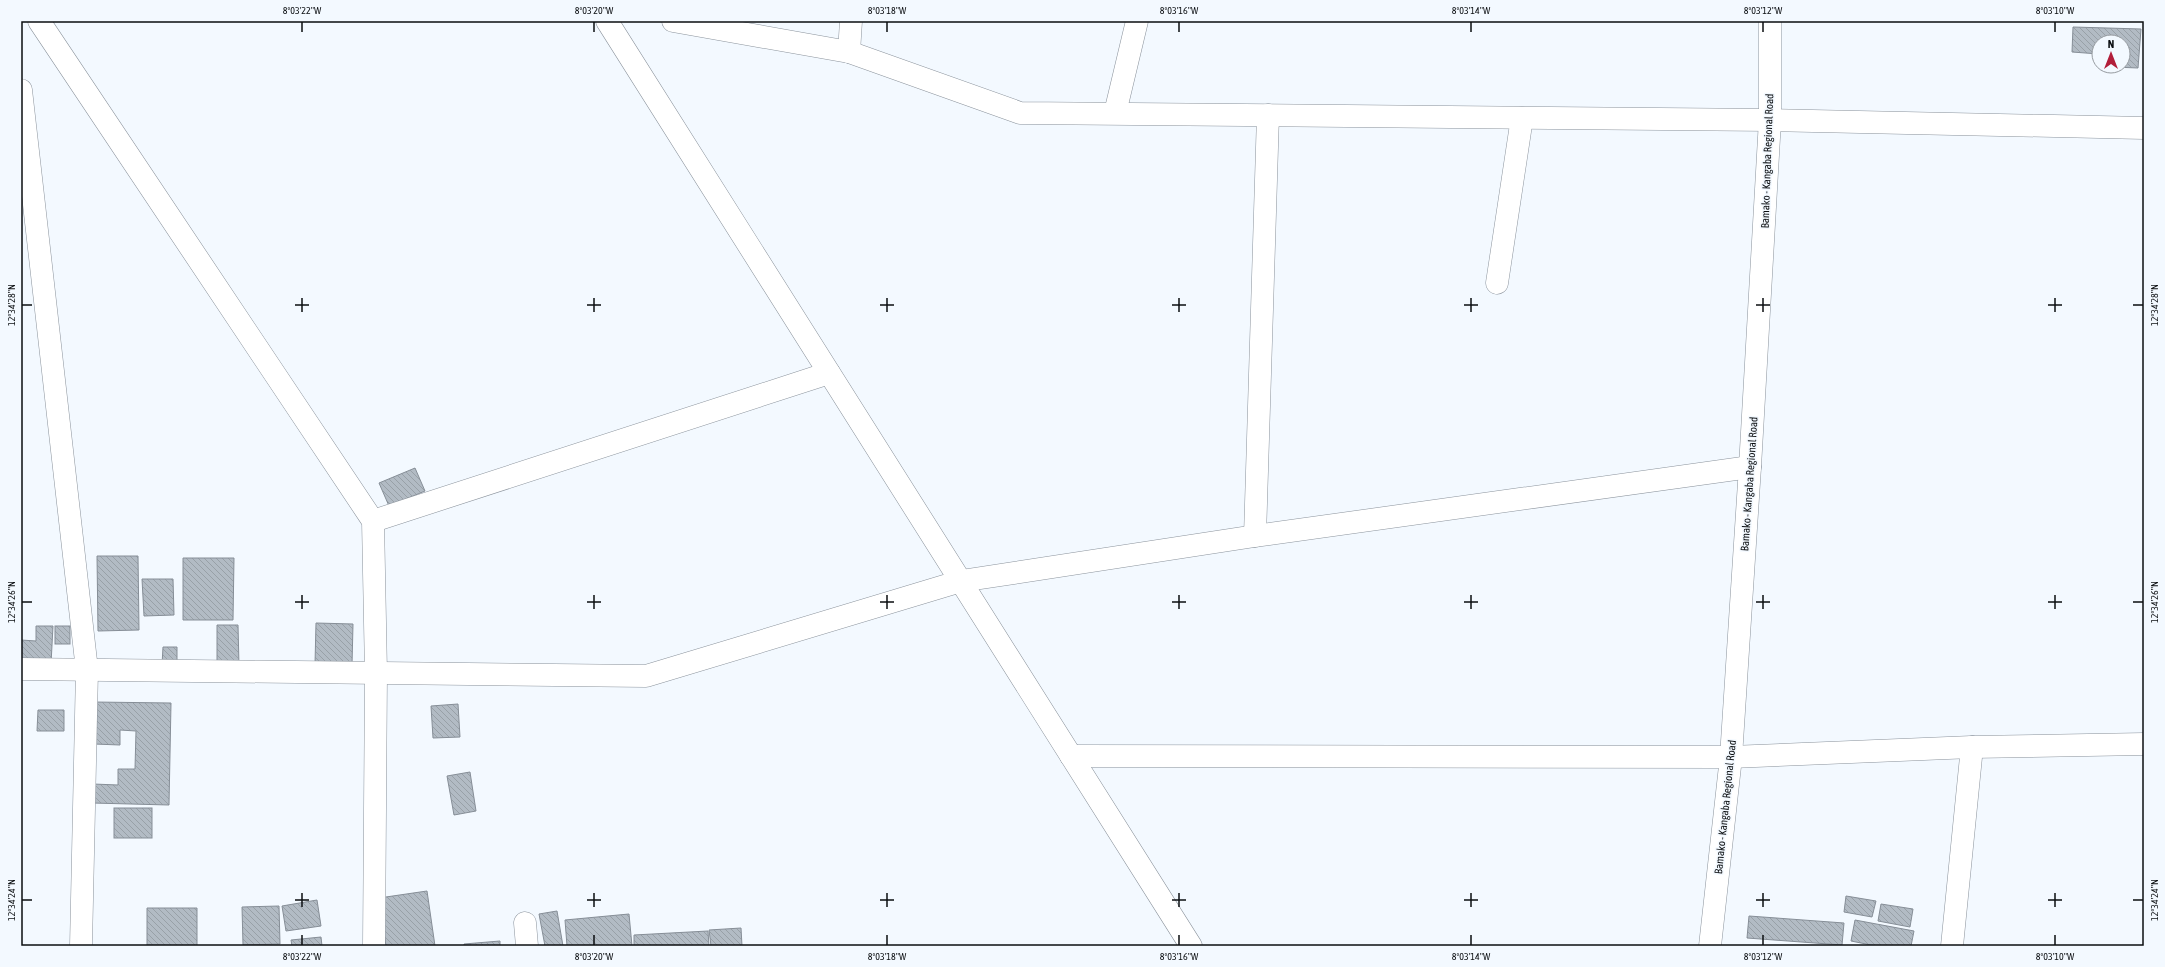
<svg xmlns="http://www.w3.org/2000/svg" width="2165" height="967" viewBox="0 0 2165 967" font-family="'Asap Condensed',sans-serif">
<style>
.building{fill:url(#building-back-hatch);stroke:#868e97}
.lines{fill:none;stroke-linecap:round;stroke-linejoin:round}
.street-casing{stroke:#8b939c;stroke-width:23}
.secondary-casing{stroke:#8b939c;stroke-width:23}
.street{stroke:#fff;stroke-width:22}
.secondary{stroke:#fff;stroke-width:22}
.ticks{fill:none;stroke:#0b0e11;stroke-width:1.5}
.labels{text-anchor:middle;stroke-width:3;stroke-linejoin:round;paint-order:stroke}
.street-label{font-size:11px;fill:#0b0e11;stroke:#f3f9ff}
.neatline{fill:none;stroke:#0b0e11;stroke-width:1.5}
.ticks-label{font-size:10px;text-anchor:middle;fill:#0b0e11}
</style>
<defs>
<pattern id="building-back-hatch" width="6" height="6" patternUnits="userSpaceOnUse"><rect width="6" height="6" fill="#b2bbc4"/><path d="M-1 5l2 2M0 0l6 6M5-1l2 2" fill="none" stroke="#98a0a7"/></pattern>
</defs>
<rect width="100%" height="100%" fill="#f3f9ff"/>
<!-- building -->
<g class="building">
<polygon points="2073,27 2141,29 2138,68 2114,67 2123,66 2123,42 2099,42 2099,54 2072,52"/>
<polygon points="415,468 425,491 389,506 379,483"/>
<polygon points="97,556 138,556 139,630 98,631"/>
<polygon points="183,558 234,558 233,620 183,620"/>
<polygon points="142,579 173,579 174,615 144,616"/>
<polygon points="316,623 353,624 352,665 315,664"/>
<polygon points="217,625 238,625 239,666 217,666"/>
<polygon points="36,626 53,626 51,664 21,664 21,640 36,641"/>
<rect x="55" y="626" width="15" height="18"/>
<polygon points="163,647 177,647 177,665 162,665"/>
<polygon points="94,702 171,703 169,805 92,803 93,784 118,785 118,769 135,769 136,731 120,730 120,745 94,744"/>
<polygon points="458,704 460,737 433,738 431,706"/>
<polygon points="38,710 64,710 64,731 37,731"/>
<polygon points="470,772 476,811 454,815 447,776"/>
<rect x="114" y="808" width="38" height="30"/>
<polygon points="427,891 435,946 386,946 379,898"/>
<polygon points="1846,896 1876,901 1872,917 1844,912"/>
<polygon points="317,900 321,926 286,931 282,906"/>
<polygon points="1881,904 1913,909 1910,927 1878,921"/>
<polygon points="279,906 280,944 243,945 242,907"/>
<polygon points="147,908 197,908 197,946 147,945"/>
<polygon points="557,911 563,946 545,946 539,914"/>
<polygon points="629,914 632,946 567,946 565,920"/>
<polygon points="1749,916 1844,923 1842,945 1747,938"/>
<polygon points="1855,920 1914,931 1911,946 1876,946 1851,941"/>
<polygon points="741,928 742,946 711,946 709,930"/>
<polygon points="708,931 709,946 634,946 634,935"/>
<polygon points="321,937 322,946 292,946 291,940"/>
<polygon points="500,941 500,946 464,946 464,944"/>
</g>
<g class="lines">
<defs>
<g id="street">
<polyline points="39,21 373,521 376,673 374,946"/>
<polyline points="607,21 1191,946"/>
<polyline points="673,21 849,52 1020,113 1770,120 2144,128"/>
<polyline points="849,52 851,21"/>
<polyline points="21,90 87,670 81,946"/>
<polyline points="1115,113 1137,21"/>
<polyline points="1497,283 1522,118"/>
<polyline points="373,521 829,373"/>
<polyline points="1255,536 1268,115"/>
<polyline points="21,669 646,676 961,581 1255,536 1750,467"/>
<polyline points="1071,756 1731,757 1972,747 2144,744"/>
<polyline points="525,923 527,946"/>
<polyline points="1952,946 1972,747"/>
</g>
<polyline id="secondary" points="1710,946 1731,757 1750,467 1770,120 1770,21"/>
</defs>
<!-- street casing -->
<use href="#street" class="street-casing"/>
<!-- secondary casing -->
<use href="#secondary" class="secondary-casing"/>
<!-- street -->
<use href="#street" class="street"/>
<!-- secondary -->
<use href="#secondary" class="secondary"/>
</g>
<!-- ticks -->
<path class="ticks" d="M 302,22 L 302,32M 594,22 L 594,32M 887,22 L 887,32M 1179,22 L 1179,32M 1471,22 L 1471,32M 1763,22 L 1763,32M 2055,22 L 2055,32M 302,298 L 302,312M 594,298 L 594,312M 887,298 L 887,312M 1179,298 L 1179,312M 1471,298 L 1471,312M 1763,298 L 1763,312M 2055,298 L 2055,312M 22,305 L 32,305M 295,305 L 309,305M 587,305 L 601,305M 880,305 L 894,305M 1172,305 L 1186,305M 1464,305 L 1478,305M 1756,305 L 1770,305M 2048,305 L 2062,305M 2133,305 L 2143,305M 302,595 L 302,609M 594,595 L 594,609M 887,595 L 887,609M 1179,595 L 1179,609M 1471,595 L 1471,609M 1763,595 L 1763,609M 2055,595 L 2055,609M 22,602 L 32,602M 295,602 L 309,602M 587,602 L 601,602M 880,602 L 894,602M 1172,602 L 1186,602M 1464,602 L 1478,602M 1756,602 L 1770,602M 2048,602 L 2062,602M 2133,602 L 2143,602M 302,893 L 302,907M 594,893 L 594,907M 887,893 L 887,907M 1179,893 L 1179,907M 1471,893 L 1471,907M 1763,893 L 1763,907M 2055,893 L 2055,907M 22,900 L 32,900M 295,900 L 309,900M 587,900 L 601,900M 880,900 L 894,900M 1172,900 L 1186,900M 1464,900 L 1478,900M 1756,900 L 1770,900M 2048,900 L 2062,900M 2133,900 L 2143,900M 302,935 L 302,945M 594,935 L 594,945M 887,935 L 887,945M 1179,935 L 1179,945M 1471,935 L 1471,945M 1763,935 L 1763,945M 2055,935 L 2055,945"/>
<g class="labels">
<!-- street labels -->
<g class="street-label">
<text transform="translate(1767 161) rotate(-88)" y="4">Bamako - Kangaba Regional Road</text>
<text transform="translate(1749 484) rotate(-86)" y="4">Bamako - Kangaba Regional Road</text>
<text transform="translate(1725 807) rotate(-84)" y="4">Bamako - Kangaba Regional Road</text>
</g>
</g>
<!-- border -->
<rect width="2165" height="967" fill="none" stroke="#f3f9ff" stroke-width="44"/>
<!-- north arrow -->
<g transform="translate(2111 54)"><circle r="19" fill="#f3f9ff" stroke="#969ba0"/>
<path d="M0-3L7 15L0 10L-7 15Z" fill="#b21e3a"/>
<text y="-6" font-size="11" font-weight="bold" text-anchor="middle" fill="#0b0e11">N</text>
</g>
<rect x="22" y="22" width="2121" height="923" class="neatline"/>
<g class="ticks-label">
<text x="302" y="14">8°03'22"W</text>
<text x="594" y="14">8°03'20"W</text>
<text x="887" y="14">8°03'18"W</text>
<text x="1179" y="14">8°03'16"W</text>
<text x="1471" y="14">8°03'14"W</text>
<text x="1763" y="14">8°03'12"W</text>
<text x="2055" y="14">8°03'10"W</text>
<text transform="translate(11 305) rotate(-90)" y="4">12°34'28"N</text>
<text transform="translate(2154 305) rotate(-90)" y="4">12°34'28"N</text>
<text transform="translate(11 602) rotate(-90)" y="4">12°34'26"N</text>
<text transform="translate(2154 602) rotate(-90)" y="4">12°34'26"N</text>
<text transform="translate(11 900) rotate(-90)" y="4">12°34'24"N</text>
<text transform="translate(2154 900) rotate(-90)" y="4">12°34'24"N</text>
<text x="302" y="960">8°03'22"W</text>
<text x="594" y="960">8°03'20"W</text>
<text x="887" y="960">8°03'18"W</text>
<text x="1179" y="960">8°03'16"W</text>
<text x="1471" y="960">8°03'14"W</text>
<text x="1763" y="960">8°03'12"W</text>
<text x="2055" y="960">8°03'10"W</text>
</g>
</svg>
